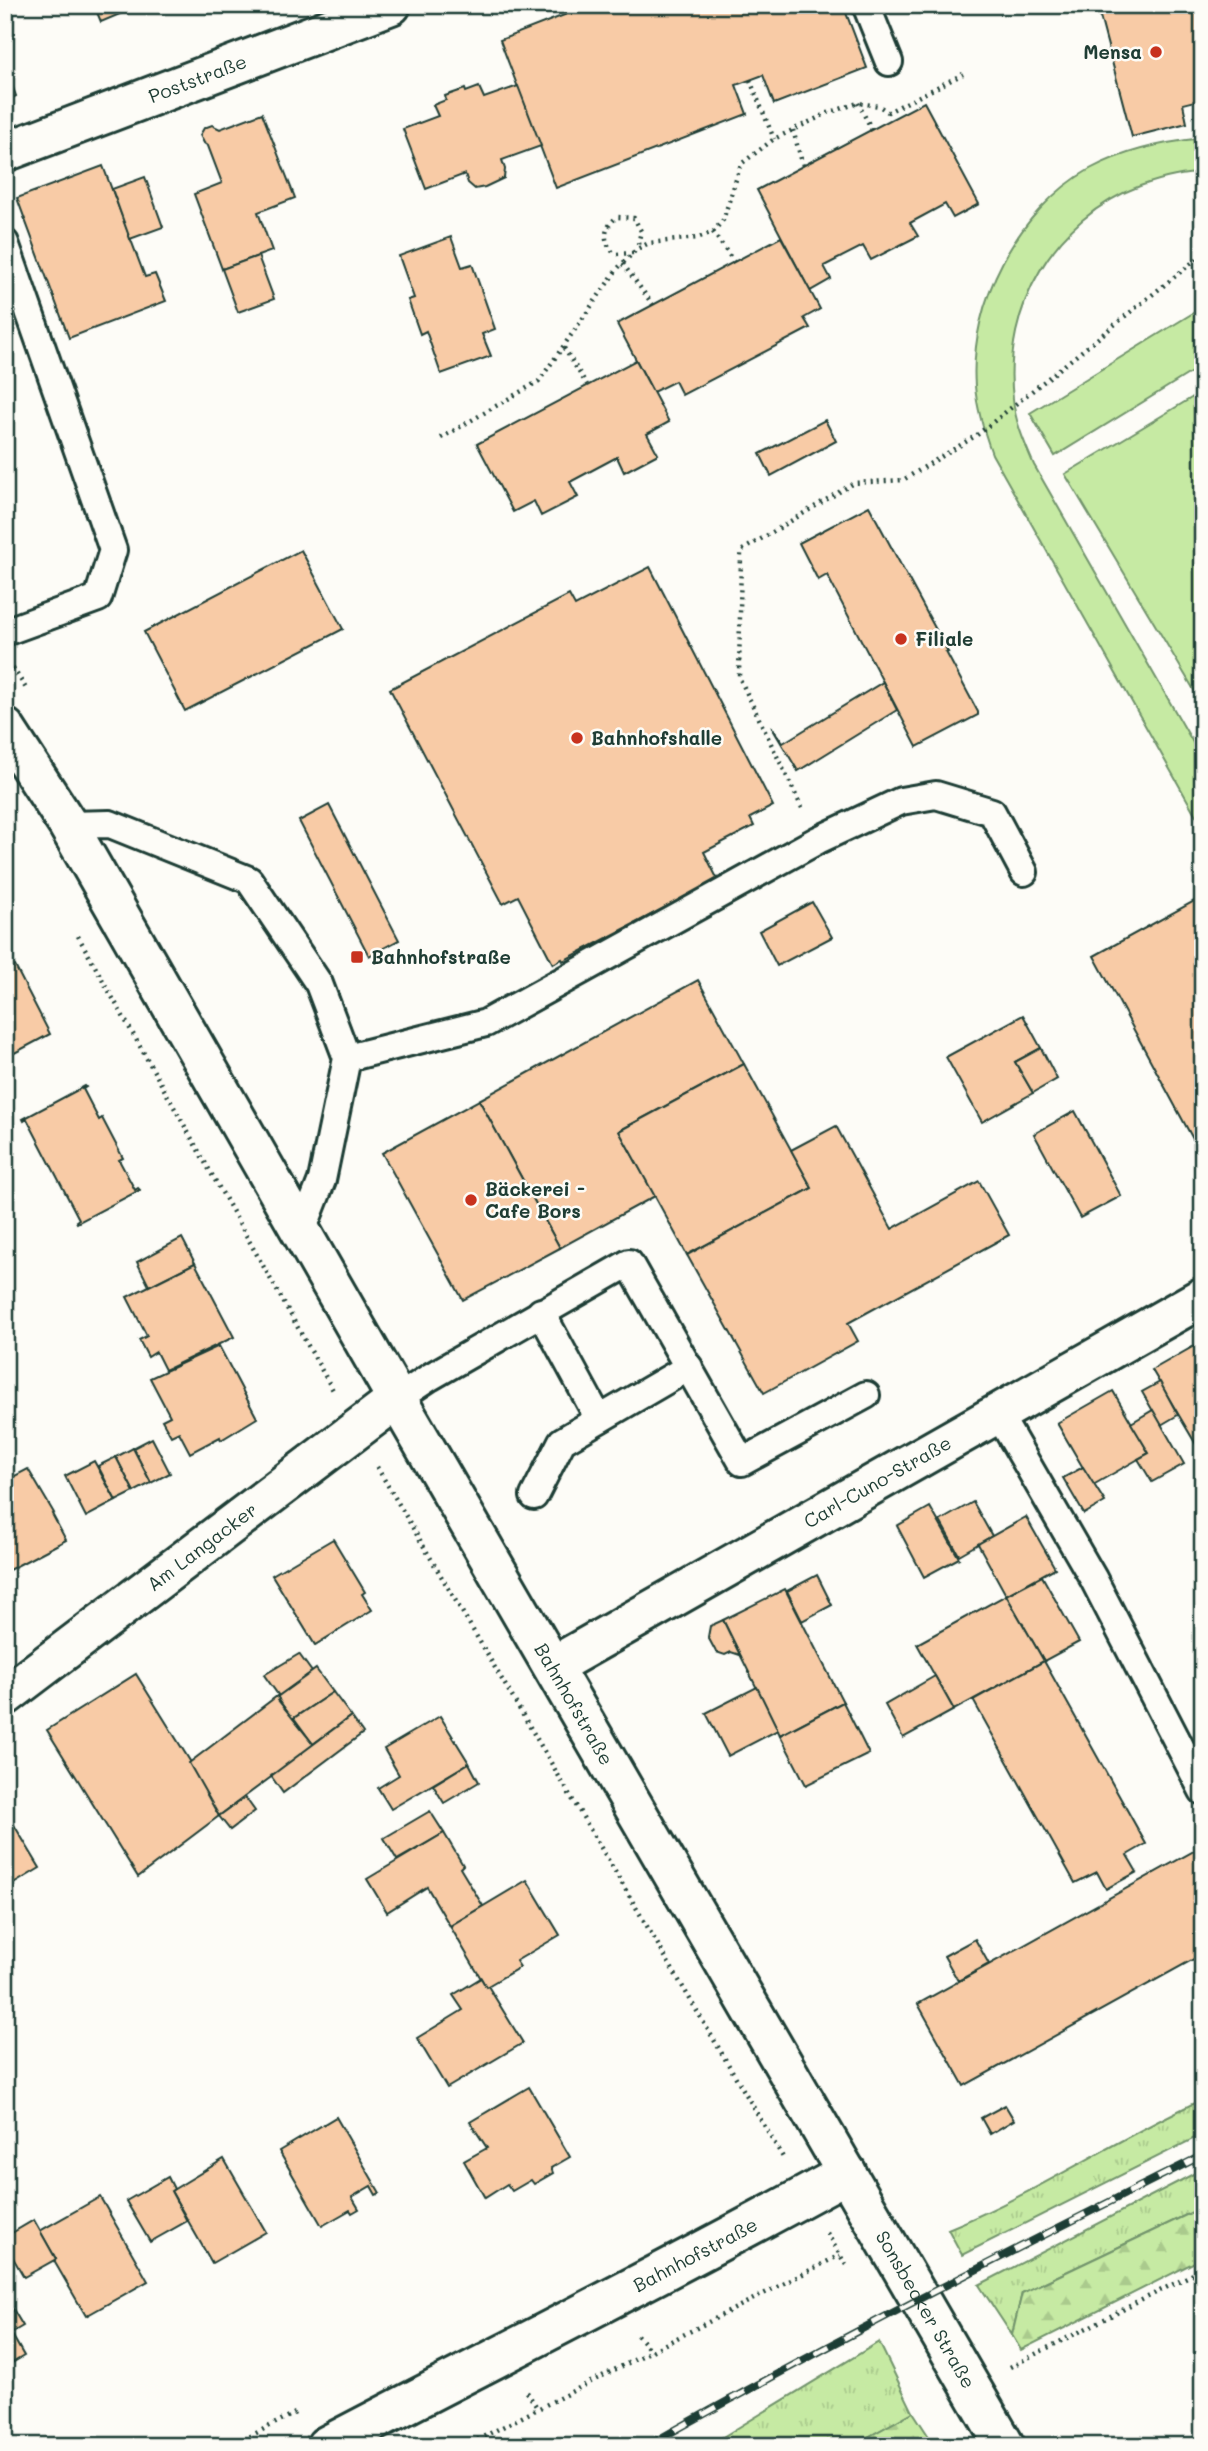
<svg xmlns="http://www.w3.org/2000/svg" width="1208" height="2451" viewBox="0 0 1208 2451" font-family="Mali,sans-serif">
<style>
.grass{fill:url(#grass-tufts);stroke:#72946c;stroke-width:2}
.forest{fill:url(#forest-firs);stroke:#72946c;stroke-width:2}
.park{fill:#c6eaa3;stroke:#72946c;stroke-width:2}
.building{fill:#f8cba6;stroke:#1f3d34;stroke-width:2}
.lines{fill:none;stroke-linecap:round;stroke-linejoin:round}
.service-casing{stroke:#1f3d34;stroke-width:32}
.minor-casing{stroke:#1f3d34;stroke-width:44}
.tertiary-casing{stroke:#1f3d34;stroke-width:44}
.path{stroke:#1f3d34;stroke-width:4.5;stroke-dasharray:2 5;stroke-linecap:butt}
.service{stroke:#fdfcf7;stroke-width:26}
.minor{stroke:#fdfcf7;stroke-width:38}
.tertiary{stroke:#fdfcf7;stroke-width:38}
.rail-casing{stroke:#1f3d34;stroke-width:8}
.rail{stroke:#fdfcf7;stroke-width:5;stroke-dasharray:16;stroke-linecap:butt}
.poi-dot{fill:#c8321e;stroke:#fdfcf7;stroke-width:2.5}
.labels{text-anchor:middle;stroke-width:5;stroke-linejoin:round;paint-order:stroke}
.poi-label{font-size:19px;font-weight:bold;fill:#1f3d34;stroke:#fdfcf7;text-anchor:start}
.street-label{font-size:19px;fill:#1f3d34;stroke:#fdfcf7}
</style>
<defs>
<pattern id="grass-tufts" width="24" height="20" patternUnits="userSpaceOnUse" patternTransform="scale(1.75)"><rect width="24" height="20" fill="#c6eaa3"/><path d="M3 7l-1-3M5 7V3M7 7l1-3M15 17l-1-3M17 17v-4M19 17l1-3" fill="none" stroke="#aaca8d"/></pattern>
<pattern id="forest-firs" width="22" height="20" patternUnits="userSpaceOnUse" patternTransform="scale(1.75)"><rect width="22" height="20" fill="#c6eaa3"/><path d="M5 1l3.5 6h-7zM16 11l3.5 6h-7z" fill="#aaca8d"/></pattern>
</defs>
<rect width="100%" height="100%" fill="#fdfcf7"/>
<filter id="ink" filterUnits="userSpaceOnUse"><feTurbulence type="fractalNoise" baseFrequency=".0143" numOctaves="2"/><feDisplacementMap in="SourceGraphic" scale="14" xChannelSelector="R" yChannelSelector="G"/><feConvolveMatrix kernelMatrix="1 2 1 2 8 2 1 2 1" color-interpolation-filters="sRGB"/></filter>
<g filter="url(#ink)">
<!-- grass -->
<g class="grass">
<path d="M 1203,2099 L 1203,2134 L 962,2255 L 948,2229 C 1037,2193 1116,2139 1203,2099 Z"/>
<polygon points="1203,2169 1203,2207 1022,2293 1012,2335 979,2285"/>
<polygon points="879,2342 913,2412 852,2446 708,2446"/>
</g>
<!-- forest -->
<g class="forest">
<polygon points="1203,2207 1203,2258 1021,2350 1012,2335 1022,2293"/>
<polygon points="913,2412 935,2446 852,2446"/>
</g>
<!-- park -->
<g class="park">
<path d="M 1203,138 L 1203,173 C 1181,173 1160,179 1140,186 C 1054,218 1002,308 1013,399 C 1015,422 1025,444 1034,465 L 1203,760 L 1203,828 L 992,454 C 984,432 977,410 975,386 C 969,303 1017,210 1090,169 C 1125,150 1164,142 1203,138 Z"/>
<polygon points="1203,307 1203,365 1055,456 1030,413"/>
<polygon points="1203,391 1203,705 1065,474"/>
</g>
<!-- building -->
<g class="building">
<polygon points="94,5 141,5 101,22"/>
<polygon points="590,5 843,5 867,68 774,104 763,75 736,85 747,114 556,188 500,40"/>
<polygon points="1097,5 1203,5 1203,99 1183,104 1187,123 1132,137"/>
<polygon points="5,66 16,96 5,102"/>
<polygon points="518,86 541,146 502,160 505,169 504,178 485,187 475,189 468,183 465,174 426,189 403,129 438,116 433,105 446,100 445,96 465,89 466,92 479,87 484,98"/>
<polygon points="924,102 979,204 953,218 945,204 910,223 918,236 871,260 863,246 824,266 831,279 810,291 757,190"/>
<polygon points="262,113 295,198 258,212 272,251 222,269 194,194 222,183 208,146 204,143 200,135 204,128 212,125 220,129"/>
<polygon points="103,166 145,277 155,274 166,301 69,338 17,198"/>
<polygon points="145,177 163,227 130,239 112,189"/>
<polygon points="451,237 462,267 472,264 495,329 482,334 491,356 441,374 426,331 420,334 408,300 414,298 399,256"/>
<polygon points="781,237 820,309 804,318 810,328 682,395 675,381 653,392 617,324"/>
<polygon points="258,256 274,299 238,312 222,269"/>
<polygon points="636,360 669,422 647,434 658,454 624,472 617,457 570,482 578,497 541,516 534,501 513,512 477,444"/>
<polygon points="825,420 836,441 771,476 760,454"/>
<polygon points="869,506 948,652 946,652 978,712 978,715 917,747 827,575 818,580 799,543"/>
<polygon points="301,550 343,629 185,711 144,632"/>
<polygon points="650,567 773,806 750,818 754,826 704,852 718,880 563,961 562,959 553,964 518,896 503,904 390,689 569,595 575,606"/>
<polygon points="883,682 897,710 798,771 771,726 783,743"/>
<polygon points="329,805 399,940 369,956 299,821"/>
<polygon points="1196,900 1203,913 1203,1151 1200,1152 1094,956"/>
<polygon points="812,902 832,937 777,966 759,931"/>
<polygon points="15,966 50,1034 5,1058 5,971"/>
<polygon points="698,980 744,1064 619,1131 655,1196 560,1248 479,1100"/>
<polygon points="1023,1015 1041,1048 1015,1062 1033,1093 982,1122 946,1057"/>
<polygon points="1041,1048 1057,1079 1033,1093 1015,1062"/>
<polygon points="744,1064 812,1188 687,1255 619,1131"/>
<polygon points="85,1086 86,1087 83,1089 99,1120 102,1118 123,1158 119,1160 135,1190 138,1188 140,1190 77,1223 76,1221 79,1219 27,1119 24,1121 23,1119"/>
<polygon points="479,1100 560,1248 463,1300 382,1153"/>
<polygon points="1075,1111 1121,1196 1080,1218 1034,1134"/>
<polygon points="836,1126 892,1229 979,1181 1009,1235 848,1323 858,1341 764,1393 687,1255 812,1188 791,1150"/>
<polygon points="182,1238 195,1263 149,1286 137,1262"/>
<polygon points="195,1263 234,1337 165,1370 156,1352 148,1357 139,1340 147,1336 127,1297"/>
<polygon points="1203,1341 1203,1456 1152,1370"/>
<polygon points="219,1346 257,1418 221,1440 220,1437 190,1453 179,1432 171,1436 162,1420 170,1416 150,1378"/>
<polygon points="1160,1382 1178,1415 1161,1425 1142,1392"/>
<polygon points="1113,1391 1149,1453 1093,1485 1057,1423"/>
<polygon points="1153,1410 1184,1464 1152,1482 1138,1459 1149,1453 1131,1423"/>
<polygon points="152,1438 170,1473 151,1483 133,1448"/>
<polygon points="133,1448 151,1483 134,1492 116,1457"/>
<polygon points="116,1457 134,1492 116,1501 98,1466"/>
<polygon points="94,1461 116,1501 86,1517 65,1476"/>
<polygon points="1083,1467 1105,1502 1084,1514 1063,1478"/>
<polygon points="28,1469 54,1513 52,1514 66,1540 5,1572 5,1481"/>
<polygon points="973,1502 992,1536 959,1555 940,1521"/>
<polygon points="930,1507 959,1558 924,1577 897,1526"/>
<polygon points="1026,1517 1055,1568 1006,1595 978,1544"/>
<polygon points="333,1539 365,1592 362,1594 372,1610 315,1645 272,1575"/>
<polygon points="817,1575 832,1605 802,1621 787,1591"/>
<polygon points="1042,1576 1079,1642 1044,1661 1006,1595"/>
<polygon points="785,1589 843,1702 780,1735 723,1620"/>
<polygon points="1006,1595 1044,1661 954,1710 917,1644"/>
<polygon points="723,1620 740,1655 731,1652 725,1655 716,1652 708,1637 710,1626"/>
<polygon points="299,1654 312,1672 279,1696 264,1675"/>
<polygon points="1044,1661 1146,1844 1127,1855 1137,1872 1106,1889 1097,1872 1075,1883 973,1700"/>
<polygon points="316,1669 333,1692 292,1719 277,1697"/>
<polygon points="136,1674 190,1761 219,1816 138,1877 47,1730"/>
<polygon points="935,1676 954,1710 903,1738 885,1705"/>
<polygon points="757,1687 778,1730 728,1756 706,1713"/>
<polygon points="333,1692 351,1716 313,1744 294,1718"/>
<polygon points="277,1696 279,1699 278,1700 314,1745 219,1816 189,1763"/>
<polygon points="843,1702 869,1754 806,1785 780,1735"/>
<polygon points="351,1716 363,1733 283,1793 271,1776"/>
<polygon points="440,1716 469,1763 391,1809 378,1788 399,1775 384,1749"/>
<polygon points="469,1763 479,1782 444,1803 433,1785"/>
<polygon points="245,1797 255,1811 230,1830 219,1816"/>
<polygon points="5,1810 40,1868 5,1889"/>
<polygon points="430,1811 444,1833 397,1860 384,1838"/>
<polygon points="444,1833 463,1865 460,1868 483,1906 450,1926 427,1887 387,1912 367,1879"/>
<polygon points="1203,1846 1203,1954 964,2086 918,2004"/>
<polygon points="527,1880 560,1935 516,1961 520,1967 486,1987 450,1926"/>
<polygon points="975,1939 989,1964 958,1981 944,1956"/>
<polygon points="481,1978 486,1987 488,1986 523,2043 447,2088 417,2038 463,2010 453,1995"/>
<polygon points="529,2087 570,2157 551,2168 553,2173 534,2184 531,2180 512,2191 507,2184 485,2198 464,2161 487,2148 470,2122"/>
<polygon points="1005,2105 1014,2120 990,2134 981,2118"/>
<polygon points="336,2117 380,2193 376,2195 371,2186 352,2197 359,2209 352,2213 350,2210 322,2226 279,2151"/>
<polygon points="224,2159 266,2232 212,2263 171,2191"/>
<polygon points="168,2177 174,2189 171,2191 187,2221 150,2242 126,2201"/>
<polygon points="100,2197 148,2281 86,2316 54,2261 56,2259 40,2231"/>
<polygon points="34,2220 56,2259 24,2277 5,2244 5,2237"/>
<polygon points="5,2296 23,2326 11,2333 24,2356 5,2367"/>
</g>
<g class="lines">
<defs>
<g id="service">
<polyline points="866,5 889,62"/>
<polyline points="5,243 113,550 98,598 5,632"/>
<polyline points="68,825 110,824 249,880 319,984 347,1058 322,1180 302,1231"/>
<polyline points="347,1058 486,1023 818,840 901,801 936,795 992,812 1024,872"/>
<polyline points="541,1312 599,1419"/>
<polyline points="397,1399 430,1377 629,1263 742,1462 866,1395"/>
<polyline points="997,1412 1093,1578 1203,1791"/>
<polyline points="534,1496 562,1441 689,1367"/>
</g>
<g id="minor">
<path id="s1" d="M 553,1666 L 1203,1297"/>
<path id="s2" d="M 5,1696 L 397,1399"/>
<path id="s3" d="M 326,2446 C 500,2355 675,2268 847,2173"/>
</g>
<g id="tertiary">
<path id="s4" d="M 5,152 L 391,5"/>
<path id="s5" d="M 5,728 L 68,825 L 397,1399 L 1005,2446"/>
</g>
</defs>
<!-- service casing -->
<use href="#service" class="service-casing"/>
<!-- minor casing -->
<use href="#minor" class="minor-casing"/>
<!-- tertiary casing -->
<use href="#tertiary" class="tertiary-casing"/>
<!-- path -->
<g class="path">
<polyline points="750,80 774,139"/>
<polyline points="858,103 872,130"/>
<polyline points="793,130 803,166"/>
<polyline points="713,232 734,262"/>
<path d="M 633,253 L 615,254 C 602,242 603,228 617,217 L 634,218 L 641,231 L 637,249"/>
<polyline points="623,264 653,305"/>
<polyline points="564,348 587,385"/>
<polyline points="441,438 539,381 618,268 637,249 649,243 697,238 713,232 723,220 741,164 774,139 828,113 858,103 879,106 888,112 963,74"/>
<polyline points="13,668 27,690"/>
<polyline points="802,808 739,677 741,551 854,483 903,480 977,435 1203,254"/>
<polyline points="78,936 334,1392"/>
<polyline points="377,1467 784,2159"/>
<polyline points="827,2233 846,2265"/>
<polyline points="637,2335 651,2351"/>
<polyline points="1010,2367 1203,2269"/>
<polyline points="527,2392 538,2409"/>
<polyline points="231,2446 295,2413"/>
<polyline points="465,2446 840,2255"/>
</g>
<!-- service -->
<use href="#service" class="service"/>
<!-- minor -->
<use href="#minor" class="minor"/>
<!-- tertiary -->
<use href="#tertiary" class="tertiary"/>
<defs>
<path id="rail" d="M 647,2446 C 829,2343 1015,2249 1203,2155"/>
</defs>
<!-- rail casing -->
<use href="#rail" class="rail-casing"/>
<!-- rail -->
<use href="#rail" class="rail"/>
</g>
</g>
<!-- markers -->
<g class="poi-dot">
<circle cx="1156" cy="52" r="7"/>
<circle cx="901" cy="639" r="7"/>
<circle cx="577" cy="738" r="7"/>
<rect x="350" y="950" width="14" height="14" rx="3.5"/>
<circle cx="471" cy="1200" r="7"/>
</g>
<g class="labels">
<!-- poi labels -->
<g class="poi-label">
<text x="1142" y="59" text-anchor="end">Mensa</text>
<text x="915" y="646">Filiale</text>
<text x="591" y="745">Bahnhofshalle</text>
<text x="371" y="964">Bahnhofstraße</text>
<text x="485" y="1196">Bäckerei -<tspan x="485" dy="22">Cafe Bors</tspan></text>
</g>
<!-- street labels -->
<g class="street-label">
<text dy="7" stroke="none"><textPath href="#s4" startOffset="206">Poststraße</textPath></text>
<text dy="7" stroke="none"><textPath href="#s1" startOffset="373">Carl-Cuno-Straße</textPath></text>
<text dy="7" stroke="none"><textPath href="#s2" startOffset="247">Am Langacker</textPath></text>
<text dy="7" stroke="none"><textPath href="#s5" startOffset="1130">Bahnhofstraße</textPath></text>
<text dy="7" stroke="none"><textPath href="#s3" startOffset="416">Bahnhofstraße</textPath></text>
<text dy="7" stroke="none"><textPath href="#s5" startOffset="1830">Sonsbecker Straße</textPath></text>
</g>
</g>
<!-- margin -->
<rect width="1208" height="2451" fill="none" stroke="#fdfcf7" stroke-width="28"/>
<rect x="14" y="14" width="1180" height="2423" fill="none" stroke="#1f3d34" stroke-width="2.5" filter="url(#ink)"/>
</svg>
